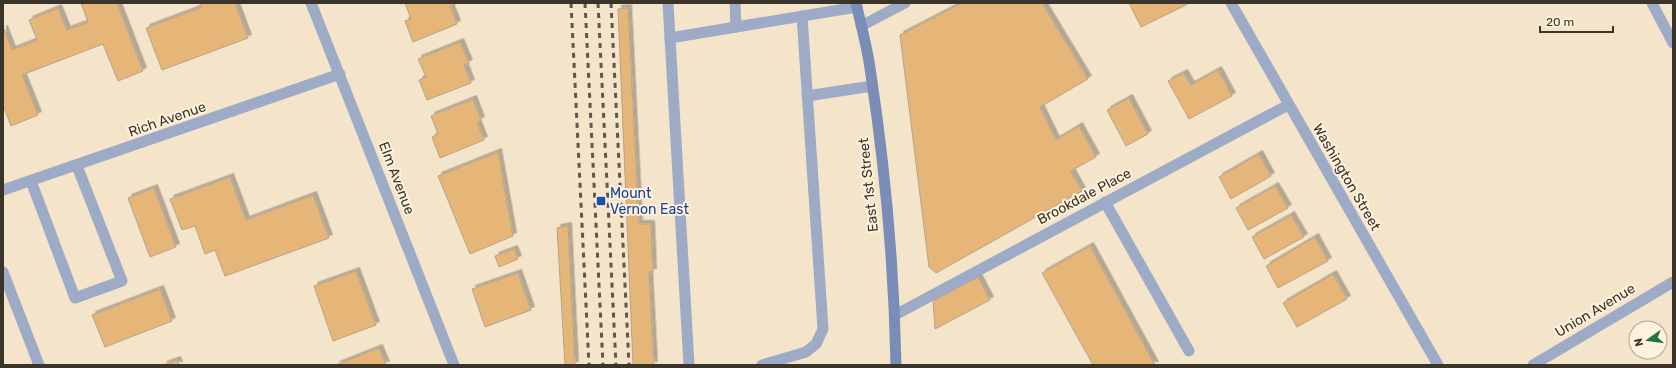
<svg xmlns="http://www.w3.org/2000/svg" width="1676" height="368" viewBox="0 0 1676 368" font-family="Rubik,sans-serif">
<style>
.building{fill:#e5b677;stroke:#b6a38c;filter:url(#shadow)}
.lines{fill:none;stroke-linecap:round;stroke-linejoin:round}
.service{stroke:#9dabc7;stroke-width:11}
.minor{stroke:#9dabc7;stroke-width:11}
.tertiary{stroke:#9dabc7;stroke-width:11}
.secondary{stroke:#798db6;stroke-width:11}
.rail{stroke:#5f574a;stroke-width:3;stroke-dasharray:5 5;stroke-linecap:butt}
.transit-dot{fill:#1a4fb4;stroke:#fef2dc;stroke-width:1.5}
.labels{text-anchor:middle;stroke-width:4;stroke-linejoin:round;paint-order:stroke}
.street-label{font-size:14px;fill:#3a342a;stroke:#fef2dc}
.transit-label{font-size:14px;fill:#164399;stroke:#fef2dc;text-anchor:start}
</style>
<defs>
<filter id="shadow"><feDropShadow dx="3.5" dy="-3.5" stdDeviation="0" flood-color="#0004"/></filter>
</defs>
<rect width="100%" height="100%" fill="#f4e4c9"/>
<!-- building -->
<g class="building">
<polygon points="81,3 117,3 143,71 118,81 103,44 22,75 38,115 11,126 3,105 3,29 4,29 12,50 37,40 29,20 58,8 67,30 88,22"/>
<polygon points="200,3 235,3 248,38 162,70 146,28 202,7"/>
<polygon points="405,3 454,3 455,5 450,6 457,24 413,42 405,21 411,19"/>
<polygon points="962,3 1042,3 1088,79 1040,107 1056,140 1079,126 1096,157 1071,171 1082,191 936,273 929,267 900,35"/>
<polygon points="1129,3 1187,3 1188,4 1141,27"/>
<polygon points="628,8 639,224 651,224 653,272 649,272 654,365 633,365 618,9"/>
<polygon points="460,42 469,63 464,65 471,83 427,100 419,80 426,77 418,59"/>
<polygon points="1218,70 1232,96 1189,119 1168,81 1184,73 1191,85"/>
<polygon points="1129,98 1148,134 1126,146 1107,110"/>
<polygon points="473,99 481,120 477,122 484,140 440,158 432,137 438,134 431,116"/>
<polygon points="498,152 513,236 470,254 438,176"/>
<polygon points="1259,154 1271,176 1231,199 1219,177"/>
<polygon points="230,177 246,220 313,195 329,238 225,276 215,250 205,254 195,226 182,230 170,199"/>
<polygon points="1275,186 1288,208 1248,230 1236,208"/>
<polygon points="154,188 176,247 150,257 128,198"/>
<polygon points="1291,215 1304,237 1264,259 1252,237"/>
<polygon points="568,226 575,365 565,365 557,228"/>
<polygon points="1315,237 1328,261 1278,288 1266,266"/>
<polygon points="1090,246 1155,365 1093,365 1042,273"/>
<polygon points="514,249 518,259 499,267 495,256"/>
<polygon points="356,271 376,325 333,341 314,286"/>
<polygon points="518,273 531,310 485,327 472,289"/>
<polygon points="1333,274 1347,299 1297,327 1283,303"/>
<polygon points="978,277 990,300 935,329 933,301"/>
<polygon points="160,289 172,321 105,347 92,315"/>
<polygon points="379,348 386,365 336,365"/>
<polygon points="177,360 179,365 163,365"/>
</g>
<g class="lines">
<!-- service -->
<g class="service">
<polyline points="668,3 689,365"/>
<polyline points="735,3 736,27"/>
<polyline points="670,38 857,7"/>
<polyline points="807,96 872,86"/>
<polyline points="31,181 75,298 122,281 77,166"/>
<polyline points="1105,202 1189,351"/>
<polyline points="762,365 806,352 816,344 823,329 802,16"/>
</g>
<!-- minor -->
<g class="minor">
<polyline points="311,3 454,365"/>
<polyline points="1231,3 1438,365"/>
<polyline points="1652,3 1673,43"/>
<polyline points="861,26 905,3"/>
<polyline points="3,190 340,74"/>
<polyline points="895,315 1288,105"/>
<polyline points="1533,365 1673,282"/>
</g>
<!-- tertiary -->
<polyline class="tertiary" points="3,272 39,365"/>
<!-- secondary -->
<path class="secondary" d="M 856,3 C 861,25 867,47 870,68 C 885,166 894,266 896,365"/>
<!-- rail -->
<g class="rail">
<polyline points="571,3 589,365"/>
<polyline points="585,3 603,365"/>
<polyline points="598,3 616,365"/>
<polyline points="611,3 629,365"/>
</g>
</g>
<!-- markers -->
<rect class="transit-dot" x="596" y="196" width="10" height="10" rx="2"/>
<g class="labels">
<!-- street labels -->
<g class="street-label">
<text transform="translate(167 119) rotate(-19)" y="5">Rich Avenue</text>
<text transform="translate(1347 177) rotate(60)" y="5">Washington Street</text>
<text transform="translate(397 178) rotate(69)" y="5">Elm Avenue</text>
<text transform="translate(868 185) rotate(-96)" y="5">East 1st Street</text>
<text transform="translate(1084 196) rotate(-28)" y="5">Brookdale Place</text>
<text transform="translate(1595 310) rotate(-31)" y="5">Union Avenue</text>
</g>
<!-- transit labels -->
<g class="transit-label">
<text x="610" y="198">Mount<tspan x="610" dy="16">Vernon East</tspan></text>
</g>
</g>
<!-- border -->
<rect width="1676" height="368" fill="none" stroke="#3a342a" stroke-width="8"/>
<!-- north arrow -->
<g transform="translate(1648 340) rotate(256)"><circle r="19" fill="#fef2dc" stroke="#b0a695"/>
<path d="M0-3L7 15L0 10L-7 15Z" fill="#227343"/>
<text y="-6" font-size="11" font-weight="bold" text-anchor="middle" fill="#3a342a">N</text>
</g>
<!-- scale -->
<path d="M1540 26v6h73v-6" fill="none" stroke="#3a342a" stroke-width="2"/>
<text x="1546" y="26" font-size="12" fill="#3a342a" stroke="#fef2dc" stroke-width="3" paint-order="stroke">20 m</text>
</svg>
